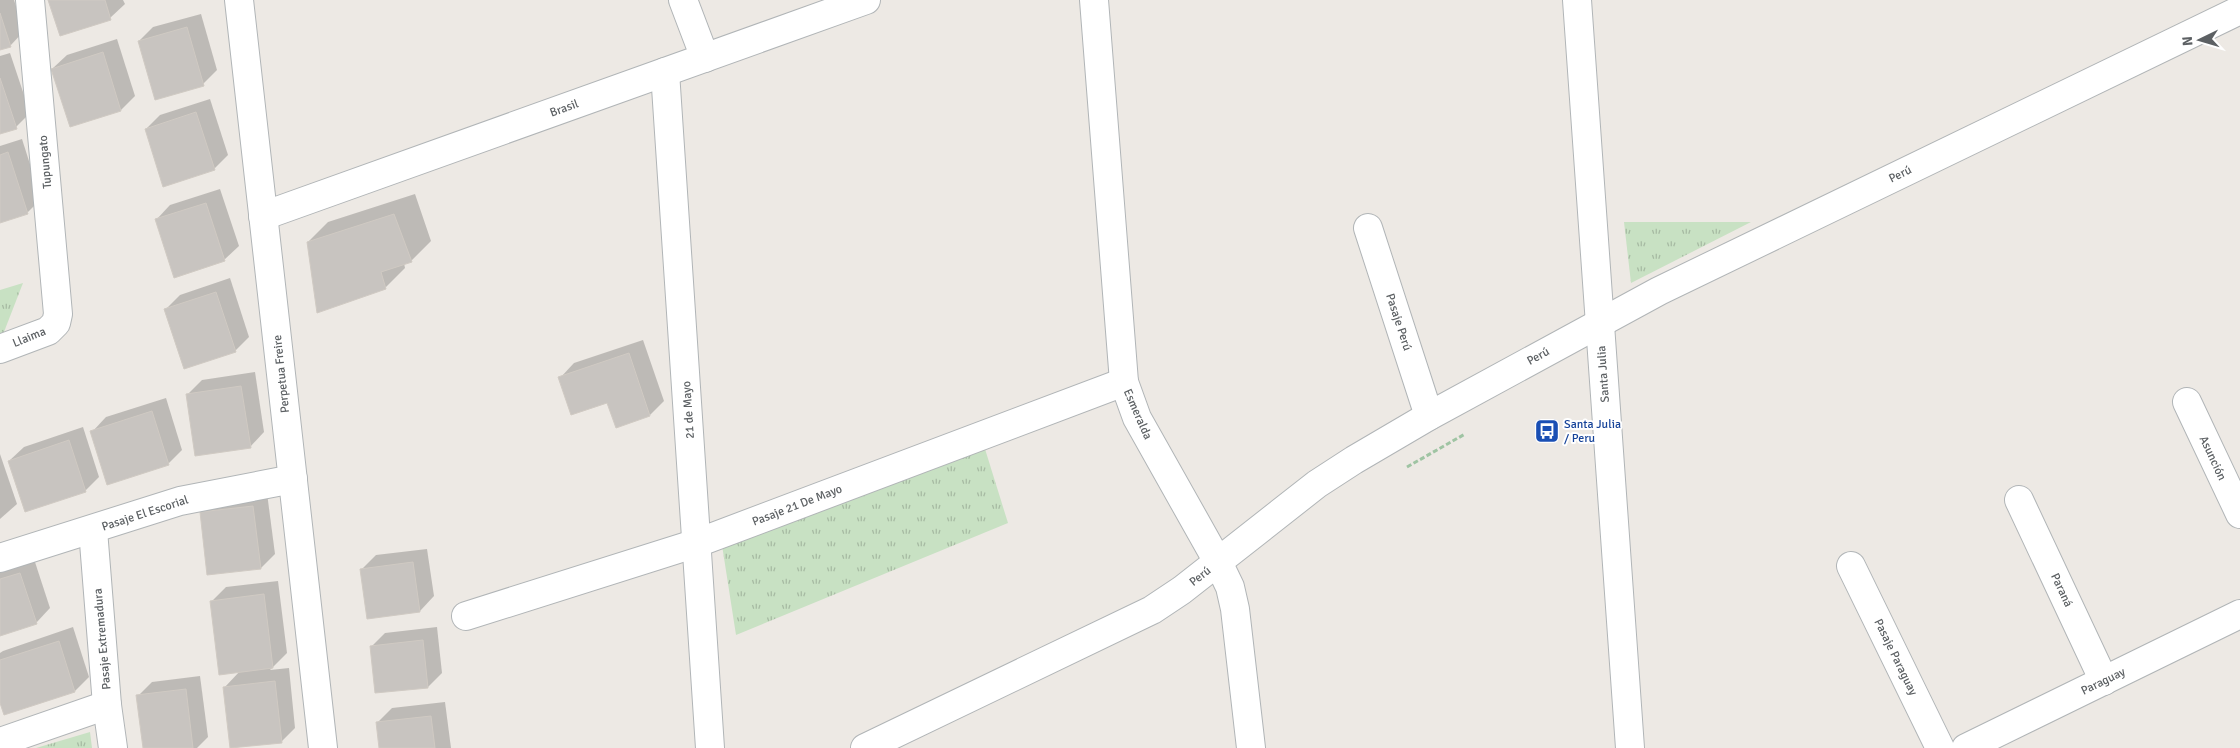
<svg xmlns="http://www.w3.org/2000/svg" width="2240" height="748" viewBox="0 0 2240 748" font-family="Signika,sans-serif">
<style>
.grass{fill:url(#grass-tufts)}
.shadow{fill:#0003}
.building{fill:#c8c4c0;stroke:#d0cac3}
.lines{fill:none;stroke-linecap:round;stroke-linejoin:round}
.minor-casing{stroke:#b1b5b7;stroke-width:30}
.path{stroke:#9fc4a3;stroke-width:3;stroke-dasharray:5 2.5;stroke-linecap:butt}
.minor{stroke:#fff;stroke-width:28}
.labels{text-anchor:middle;stroke-width:4;stroke-linejoin:round;paint-order:stroke}
.street-label{font-size:12px;fill:#5c6063;stroke:#fff}
.transit-label{font-size:12px;fill:#164399;stroke:#fff;text-anchor:start}
</style>
<defs>
<pattern id="grass-tufts" width="24" height="20" patternUnits="userSpaceOnUse" patternTransform="scale(1.25)"><rect width="24" height="20" fill="#c8e1c3"/><path d="M3 7l-1-3M5 7V3M7 7l1-3M15 17l-1-3M17 17v-4M19 17l1-3" fill="none" stroke="#a6baa2"/></pattern>
</defs>
<rect width="100%" height="100%" fill="#ede9e4"/>
<!-- grass -->
<g class="grass">
<polygon points="1624,222 1751,222 1631,283"/>
<polygon points="23,283 2,337 0,338 0,290"/>
<polygon points="985,449 1008,523 736,635 722,545"/>
<polygon points="90,732 92,748 36,748"/>
</g>
<!-- shadow -->
<g class="shadow">
<polygon points="0,0 14,0 24,31 10,46 0,49"/>
<polygon points="49,0 123,0 125,4 110,18"/>
<polygon points="201,14 217,70 203,84 139,41 153,27"/>
<polygon points="117,39 135,96 121,110 52,69 67,55"/>
<polygon points="10,53 30,113 16,127 0,133 0,56"/>
<polygon points="210,99 228,155 214,169 146,129 160,115"/>
<polygon points="22,139 41,199 27,213 0,222 0,146"/>
<polygon points="220,189 239,246 224,260 156,220 170,205"/>
<polygon points="415,194 431,241 411,261 404,263 405,268 385,288 308,242 328,222"/>
<polygon points="230,278 249,337 235,351 166,309 180,295"/>
<polygon points="643,340 664,401 650,415 608,401 560,378 574,363"/>
<polygon points="255,372 264,432 250,447 188,394 202,380"/>
<polygon points="166,398 182,450 168,464 92,432 106,417"/>
<polygon points="83,427 99,477 85,491 9,461 24,447"/>
<polygon points="0,454 17,504 0,519"/>
<polygon points="267,493 275,554 261,568 201,513 215,499"/>
<polygon points="427,549 434,596 420,611 368,617 362,569 376,555"/>
<polygon points="34,559 50,608 36,623 0,635 0,571"/>
<polygon points="278,581 287,653 270,670 289,668 295,728 281,742 231,748 224,688 240,671 212,601 226,587"/>
<polygon points="73,627 89,677 75,691 5,714 0,699 0,653 3,651"/>
<polygon points="437,627 442,673 428,687 371,647 385,633"/>
<polygon points="200,676 208,737 197,748 144,748 138,696 152,682"/>
<polygon points="445,702 451,748 381,748 378,722 392,708"/>
</g>
<!-- building -->
<g class="building">
<polygon points="48,0 105,0 111,20 60,36"/>
<polygon points="0,13 11,47 0,50"/>
<polygon points="187,27 204,86 155,100 138,41"/>
<polygon points="103,52 121,111 70,127 51,69"/>
<polygon points="0,78 17,129 0,134"/>
<polygon points="196,112 215,170 163,187 145,129"/>
<polygon points="8,152 28,214 0,223 0,155"/>
<polygon points="206,203 225,261 174,278 155,219"/>
<polygon points="394,214 412,262 381,272 386,289 317,313 307,242"/>
<polygon points="216,292 236,352 184,369 164,309"/>
<polygon points="629,353 650,416 616,428 607,403 571,415 558,377"/>
<polygon points="241,386 251,448 195,456 186,394"/>
<polygon points="152,411 169,465 107,485 90,431"/>
<polygon points="69,440 86,492 25,512 8,461"/>
<polygon points="253,506 261,569 207,575 200,512"/>
<polygon points="413,562 420,612 367,619 360,569"/>
<polygon points="20,573 37,624 0,636 0,579"/>
<polygon points="264,594 273,668 219,675 210,601"/>
<polygon points="423,640 428,688 375,693 370,646"/>
<polygon points="59,641 75,692 4,715 0,703 0,660"/>
<polygon points="275,681 282,743 230,748 223,687"/>
<polygon points="186,689 193,748 143,748 136,695"/>
<polygon points="431,716 435,748 379,748 376,722"/>
</g>
<g class="lines">
<defs>
<g id="minor">
<polyline points="239,0 323,748"/>
<polyline points="683,0 705,58"/>
<polyline points="1094,0 1124,382 1137,418 1218,562 1230,587 1235,609 1251,748"/>
<polyline points="1577,0 1630,748"/>
<polyline points="665,72 710,748"/>
<polyline points="263,216 866,0"/>
<polyline points="1368,228 1429,416"/>
<polyline points="0,349 48,331 56,323 58,314 30,0"/>
<polyline points="2187,402 2240,514"/>
<polyline points="2019,500 2104,681"/>
<polyline points="93,530 107,705 113,748"/>
<polyline points="0,558 180,501 293,479"/>
<polyline points="1851,566 1940,748"/>
<polyline points="466,616 697,543 1124,382"/>
<polyline points="0,742 107,705"/>
<polyline points="865,748 1152,610 1182,590 1317,484 1354,460 1429,416 1659,291 2240,10"/>
<polyline points="1966,748 2240,614"/>
</g>
</defs>
<!-- minor casing -->
<use href="#minor" class="minor-casing"/>
<!-- path -->
<polyline class="path" points="1407,467 1465,434"/>
<!-- minor -->
<use href="#minor" class="minor"/>
</g>
<!-- icons -->
<defs>
<symbol id="bus-square" viewBox="-11 -11 22 22"><rect x="-9" y="-9" width="18" height="18" rx="4" fill="#1a4fb4" stroke="#fff"/><path d="M-5-6H5V4H4V6H2V4H-2V6H-4V4H-5ZM-3.5-4V0h7V-4ZM-3.5 1.2v1.5H-2V1.2ZM2 1.2v1.5H3.5V1.2Z" fill="#fff"/></symbol>
</defs>
<g fill-rule="evenodd">
<use href="#bus-square" x="1533" y="417" width="28" height="28"/>
</g>
<g class="labels">
<!-- street labels -->
<g class="street-label">
<text transform="translate(564 108) rotate(-20)" y="4">Brasil</text>
<text transform="translate(45 162) rotate(-95)" y="4">Tupungato</text>
<text transform="translate(1900 174) rotate(-26)" y="4">Perú</text>
<text transform="translate(1399 322) rotate(72)" y="4">Pasaje Perú</text>
<text transform="translate(29 337) rotate(-22)" y="4">Llaima</text>
<text transform="translate(1538 356) rotate(-29)" y="4">Perú</text>
<text transform="translate(281 374) rotate(-96)" y="4">Perpetua Freire</text>
<text transform="translate(1603 374) rotate(-94)" y="4">Santa Julia</text>
<text transform="translate(688 410) rotate(-94)" y="4">21 de Mayo</text>
<text transform="translate(1138 414) rotate(66)" y="4">Esmeralda</text>
<text transform="translate(2213 458) rotate(65)" y="4">Asunción</text>
<text transform="translate(797 505) rotate(-21)" y="4">Pasaje 21 De Mayo</text>
<text transform="translate(145 513) rotate(-18)" y="4">Pasaje El Escorial</text>
<text transform="translate(1200 576) rotate(-38)" y="4">Perú</text>
<text transform="translate(2062 590) rotate(65)" y="4">Paraná</text>
<text transform="translate(102 639) rotate(-95)" y="4">Pasaje Extremadura</text>
<text transform="translate(1896 657) rotate(64)" y="4">Pasaje Paraguay</text>
<text transform="translate(2103 681) rotate(-26)" y="4">Paraguay</text>
</g>
<!-- transit labels -->
<g class="transit-label">
<text x="1564" y="428">Santa Julia<tspan x="1564" dy="14">/ Peru</tspan></text>
</g>
</g>
<!-- north arrow -->
<g transform="translate(2200 40) rotate(265)" stroke="#ffffff" stroke-width="4" paint-order="stroke">
<path d="M0-4L9 19L0 12L-9 19Z" fill="#5c6063"/>
<text y="-8" font-size="14" font-weight="bold" text-anchor="middle" fill="#5c6063">N</text>
</g>
</svg>
